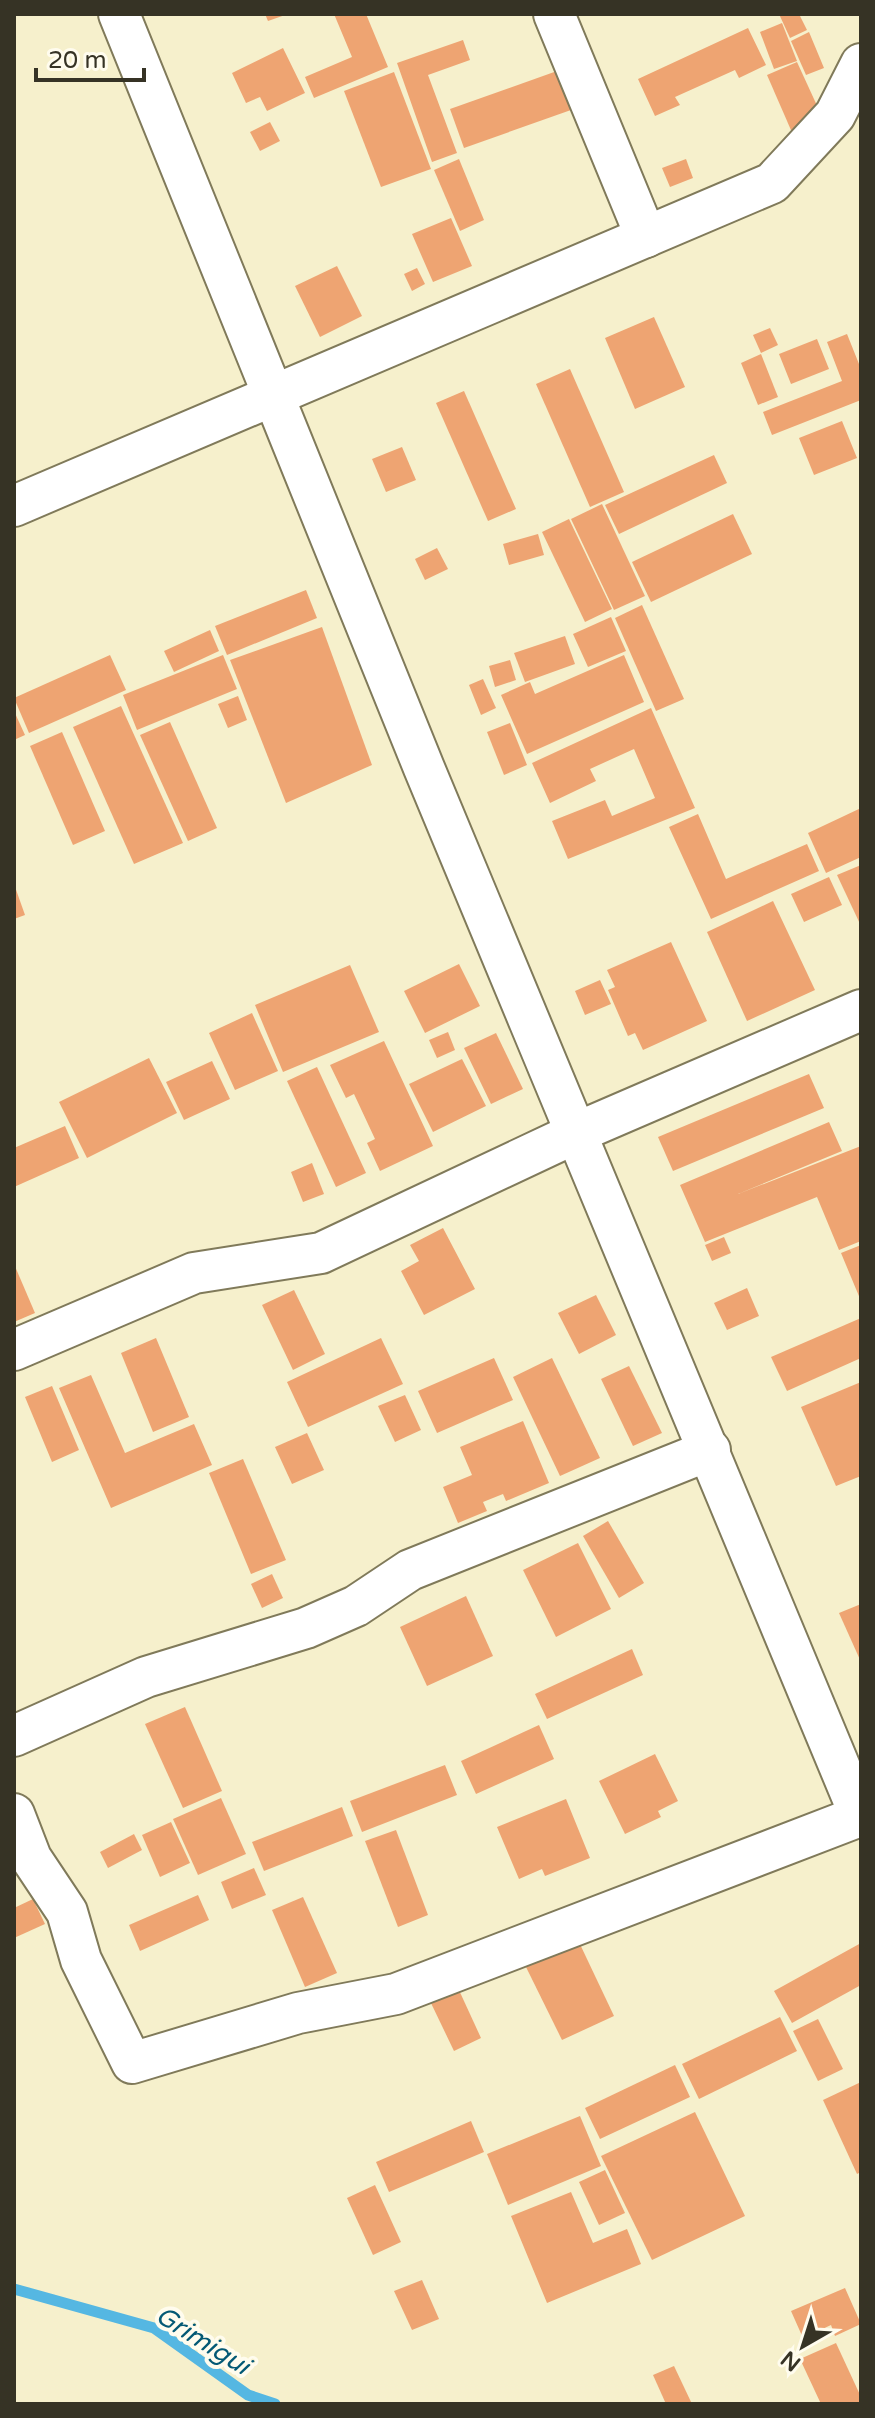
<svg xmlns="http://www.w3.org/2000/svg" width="875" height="2418" viewBox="0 0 875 2418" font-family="'Varela Round',sans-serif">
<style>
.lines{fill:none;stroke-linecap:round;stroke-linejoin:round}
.stream{stroke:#55b7e2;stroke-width:11}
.building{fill:#eea472}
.minor-casing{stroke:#807a5a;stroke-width:44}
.minor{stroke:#fff;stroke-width:40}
.labels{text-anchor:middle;stroke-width:8;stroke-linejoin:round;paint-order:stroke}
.water-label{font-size:26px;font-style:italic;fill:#045975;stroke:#fffcee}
</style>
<rect width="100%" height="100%" fill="#f6f0cc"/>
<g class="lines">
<!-- stream -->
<polyline class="stream" points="14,2289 154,2328 248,2395 275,2404"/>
</g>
<!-- building -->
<g class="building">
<polygon points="265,14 288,14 268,21"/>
<polygon points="334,14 366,14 388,67 314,98 305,77 352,57"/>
<polygon points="779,14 799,14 807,30 790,38"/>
<polygon points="782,23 797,61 774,69 760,32"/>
<polygon points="748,28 766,65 739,78 735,70 675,97 680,105 655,116 638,79"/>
<polygon points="809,32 824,68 806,75 791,41"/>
<polygon points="463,40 470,60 428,75 457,153 432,162 397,63"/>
<polygon points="283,48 305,93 267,111 260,97 246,103 232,73"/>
<polygon points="797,62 825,123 794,137 767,75"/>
<polygon points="557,71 571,110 464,148 450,109"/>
<polygon points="394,72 431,169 381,187 344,91"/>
<polygon points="270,122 280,141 260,151 250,132"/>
<polygon points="459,159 484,220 460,231 434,170"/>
<polygon points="686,159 693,178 670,187 662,168"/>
<polygon points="451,218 472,266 433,282 412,234"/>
<polygon points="337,266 362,316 320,337 295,286"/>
<polygon points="417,268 425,284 412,291 404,274"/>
<polygon points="654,317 685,387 635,409 605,338"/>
<polygon points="770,328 778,345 761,353 753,335"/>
<polygon points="847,334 861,369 861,400 772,435 763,412 842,381 827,342"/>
<polygon points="817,339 829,369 791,384 779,354"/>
<polygon points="761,354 778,397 758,405 741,363"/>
<polygon points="570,369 624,492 590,507 536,384"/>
<polygon points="464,391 516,509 488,521 436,403"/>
<polygon points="842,421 857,458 814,475 799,438"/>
<polygon points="402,447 416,480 386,492 372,459"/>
<polygon points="714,455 727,483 619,534 605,505"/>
<polygon points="602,504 645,596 614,610 571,519"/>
<polygon points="733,514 752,554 651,602 632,562"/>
<polygon points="569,519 612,609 585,622 542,532"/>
<polygon points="538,534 544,555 509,565 503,544"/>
<polygon points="437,548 448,569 425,580 415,559"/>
<polygon points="306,590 317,618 227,655 215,626"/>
<polygon points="642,605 684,699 656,711 615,618"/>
<polygon points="611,617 626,651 588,667 573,634"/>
<polygon points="322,627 372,765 286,803 230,660"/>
<polygon points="210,630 219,651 174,672 164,651"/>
<polygon points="565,636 575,664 525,682 514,653"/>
<polygon points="110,655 126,690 29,733 14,698"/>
<polygon points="223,655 237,689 137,730 123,695"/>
<polygon points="624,655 644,702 527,754 501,695 530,682 535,694"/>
<polygon points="510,660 516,680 495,687 489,666"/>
<polygon points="483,679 496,708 481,715 469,685"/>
<polygon points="238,696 247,720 228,728 218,704"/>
<polygon points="121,706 183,843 134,864 73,727"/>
<polygon points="651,708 695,808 568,859 552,821 605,800 612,816 655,798 634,749 590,769 596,781 550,803 532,763"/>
<polygon points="14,711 25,735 14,740"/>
<polygon points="170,722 217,828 188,841 140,735"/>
<polygon points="510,723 527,765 504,775 487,732"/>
<polygon points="62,732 105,831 73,845 30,746"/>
<polygon points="861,808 861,857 826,873 808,833"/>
<polygon points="698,814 726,879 807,844 819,871 711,919 669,827"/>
<polygon points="861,865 861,926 837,875"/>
<polygon points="829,877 842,905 804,922 791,894"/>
<polygon points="14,884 25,915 14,919"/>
<polygon points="773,901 815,990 747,1021 707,932"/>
<polygon points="671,942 707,1021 643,1050 635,1033 628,1036 608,990 615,987 607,970"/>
<polygon points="459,964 480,1006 425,1033 404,991"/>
<polygon points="350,965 379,1032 283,1072 255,1005"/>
<polygon points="600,980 611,1004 585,1015 575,991"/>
<polygon points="252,1013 278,1071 235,1090 209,1033"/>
<polygon points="448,1032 455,1050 437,1058 429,1040"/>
<polygon points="496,1033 523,1089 491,1104 464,1048"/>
<polygon points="384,1041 433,1146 380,1171 367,1143 375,1139 354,1094 346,1098 330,1065"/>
<polygon points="149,1058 177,1113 87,1158 59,1102"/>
<polygon points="462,1059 486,1106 433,1132 409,1084"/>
<polygon points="212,1061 230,1099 184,1120 166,1082"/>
<polygon points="317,1067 366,1173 336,1187 287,1081"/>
<polygon points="809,1074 824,1108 673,1171 658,1137"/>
<polygon points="829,1122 842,1151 738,1194 861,1146 861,1241 839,1250 817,1197 705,1242 680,1185"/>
<polygon points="65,1126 79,1158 14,1187 14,1148"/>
<polygon points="312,1163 324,1194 303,1202 291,1172"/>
<polygon points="443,1228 475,1289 424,1315 401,1271 419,1261 410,1245"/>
<polygon points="724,1237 731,1253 712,1261 705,1245"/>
<polygon points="861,1245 861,1301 841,1253"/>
<polygon points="14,1264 35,1313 14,1322"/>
<polygon points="747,1288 759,1316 727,1330 714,1303"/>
<polygon points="294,1290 325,1354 293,1370 262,1305"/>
<polygon points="596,1295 616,1335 579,1354 558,1313"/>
<polygon points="861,1318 861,1358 787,1391 771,1357"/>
<polygon points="156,1338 189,1417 153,1432 121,1353"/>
<polygon points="381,1338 403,1384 308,1427 287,1382"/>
<polygon points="494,1358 513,1400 437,1433 418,1391"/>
<polygon points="552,1358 600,1458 560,1476 513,1377"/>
<polygon points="629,1366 662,1433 633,1446 601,1379"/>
<polygon points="91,1375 125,1453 194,1424 212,1465 111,1508 59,1388"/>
<polygon points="861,1382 861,1476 836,1486 801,1407"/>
<polygon points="52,1386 79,1450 52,1462 25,1397"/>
<polygon points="405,1395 421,1430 395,1442 378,1406"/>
<polygon points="523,1421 549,1483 506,1501 503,1494 483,1502 487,1511 458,1523 443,1487 472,1475 460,1447"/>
<polygon points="307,1433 324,1470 292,1484 275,1447"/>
<polygon points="243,1459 286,1560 251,1574 209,1473"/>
<polygon points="608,1521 644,1583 619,1598 583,1536"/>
<polygon points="578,1543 611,1609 556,1637 523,1570"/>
<polygon points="272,1574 283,1598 262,1608 251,1584"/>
<polygon points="466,1596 493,1656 427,1686 400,1627"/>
<polygon points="861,1604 861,1662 839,1613"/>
<polygon points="632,1649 643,1675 547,1719 535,1694"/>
<polygon points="185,1707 222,1791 183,1808 145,1724"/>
<polygon points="539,1725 554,1759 476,1794 461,1761"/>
<polygon points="655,1754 678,1801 658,1811 661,1817 625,1834 599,1781"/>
<polygon points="445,1765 457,1795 362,1832 350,1801"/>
<polygon points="221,1798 246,1854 198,1875 173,1819"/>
<polygon points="566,1799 590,1858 545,1876 542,1869 519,1879 497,1827"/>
<polygon points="342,1807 353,1836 264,1871 252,1842"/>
<polygon points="171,1822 190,1863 160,1877 142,1835"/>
<polygon points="396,1830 428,1915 398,1927 365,1841"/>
<polygon points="134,1834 142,1850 108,1868 100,1852"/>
<polygon points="254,1868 266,1895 232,1909 221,1882"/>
<polygon points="198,1895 209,1920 140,1951 129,1925"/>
<polygon points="303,1897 337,1973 305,1987 272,1910"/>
<polygon points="33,1899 45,1924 14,1938 14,1908"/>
<polygon points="578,1940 614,2016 562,2040 525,1965"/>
<polygon points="861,1943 861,1985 792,2023 774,1991"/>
<polygon points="458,1988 481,2038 454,2051 430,2001"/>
<polygon points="780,2017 797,2051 699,2099 682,2064"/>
<polygon points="818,2019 843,2069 818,2081 793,2031"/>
<polygon points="675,2065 690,2097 600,2139 585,2108"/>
<polygon points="861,2082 861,2172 857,2174 823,2100"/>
<polygon points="695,2112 745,2216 652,2260 601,2156"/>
<polygon points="580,2116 601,2166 508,2205 487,2154"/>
<polygon points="471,2121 484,2152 389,2192 376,2162"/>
<polygon points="605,2170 625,2213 599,2225 579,2182"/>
<polygon points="375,2185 401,2242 373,2255 347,2198"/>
<polygon points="571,2192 593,2243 627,2229 641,2264 547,2303 511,2216"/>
<polygon points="422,2280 439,2319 412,2330 394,2291"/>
<polygon points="845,2288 861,2324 835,2336 831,2325 803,2338 791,2311"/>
<polygon points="836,2343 861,2397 861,2404 821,2404 800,2359"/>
<polygon points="674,2366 692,2404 666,2404 653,2375"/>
</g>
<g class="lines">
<defs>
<g id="minor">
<polyline points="119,14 424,768 861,1818"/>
<polyline points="554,14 646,237"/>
<polyline points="14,506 772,183 835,115 861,64"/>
<polyline points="14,1350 194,1273 321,1253 578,1132 861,1010"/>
<polyline points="14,1736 146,1677 306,1628 356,1606 410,1570 710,1450"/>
<polyline points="14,1814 31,1858 67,1912 81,1960 132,2063 298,2013 396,1994 860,1816"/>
</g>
</defs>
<!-- minor casing -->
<use href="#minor" class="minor-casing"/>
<!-- minor -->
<use href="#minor" class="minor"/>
</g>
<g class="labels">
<!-- water labels -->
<g class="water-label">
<text transform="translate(203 2340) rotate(32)" y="9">Grimigui</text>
</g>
</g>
<!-- border -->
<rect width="875" height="2418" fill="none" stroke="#363325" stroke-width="32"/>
<!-- north arrow -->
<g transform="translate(803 2346) rotate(219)" stroke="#fffcee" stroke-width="6" paint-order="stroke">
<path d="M0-6L14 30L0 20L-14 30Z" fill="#363325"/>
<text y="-12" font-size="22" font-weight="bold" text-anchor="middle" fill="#363325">N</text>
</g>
<!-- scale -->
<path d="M36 68v12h108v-12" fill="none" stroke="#363325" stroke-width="4"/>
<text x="48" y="68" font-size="24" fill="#363325" stroke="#fffcee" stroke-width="6" paint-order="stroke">20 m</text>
</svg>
